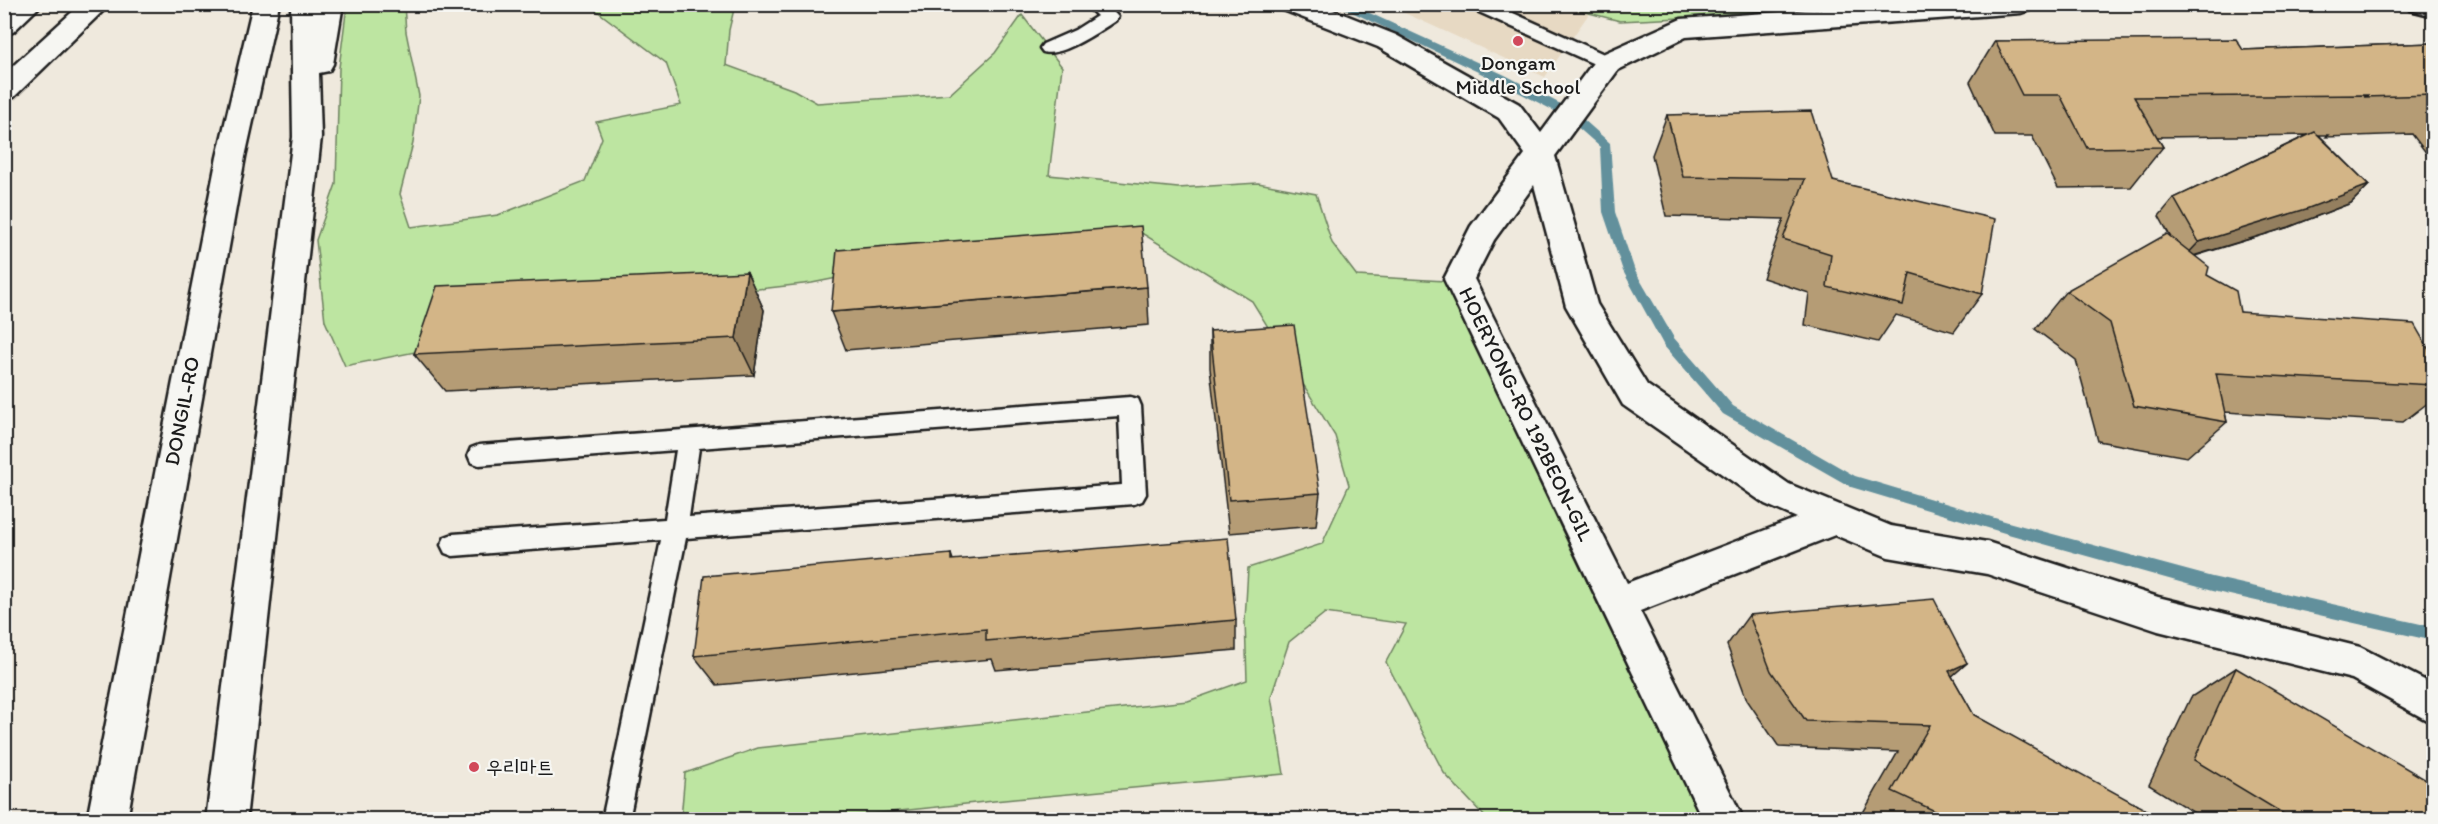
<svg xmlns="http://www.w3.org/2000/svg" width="2438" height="824" viewBox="0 0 2438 824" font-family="Itim,'Poor Story',sans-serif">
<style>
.built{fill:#e7d9c3}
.green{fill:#bde5a1;stroke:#6c805e;stroke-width:1.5}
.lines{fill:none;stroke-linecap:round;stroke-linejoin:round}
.stream{fill:#62909c;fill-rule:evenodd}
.service-casing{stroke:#1c1c1c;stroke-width:5}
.minor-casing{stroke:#1c1c1c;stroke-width:5}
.tertiary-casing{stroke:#1c1c1c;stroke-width:5}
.service{fill:#f6f6f2;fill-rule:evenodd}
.minor{fill:#f6f6f2;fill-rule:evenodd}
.tertiary{fill:#f6f6f2;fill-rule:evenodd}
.wall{fill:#b59c74;stroke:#1c1c1c;stroke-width:1.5}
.shaded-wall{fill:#947f5e;stroke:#1c1c1c;stroke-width:1.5}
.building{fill:#d3b587;stroke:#1c1c1c;stroke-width:1.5}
.poi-dot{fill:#d1495b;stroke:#f6f6f2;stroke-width:2}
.labels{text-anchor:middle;stroke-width:4.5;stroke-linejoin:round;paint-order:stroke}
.poi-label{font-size:21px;fill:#1c1c1c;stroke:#f6f6f2}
.street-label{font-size:21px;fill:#1c1c1c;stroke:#f6f6f2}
</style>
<rect width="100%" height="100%" fill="#efe9dd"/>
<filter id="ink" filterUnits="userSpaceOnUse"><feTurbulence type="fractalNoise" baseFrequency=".0167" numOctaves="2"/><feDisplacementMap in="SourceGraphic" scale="12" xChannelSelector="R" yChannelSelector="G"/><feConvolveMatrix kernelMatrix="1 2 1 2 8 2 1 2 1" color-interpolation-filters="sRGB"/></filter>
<g filter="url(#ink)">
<!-- built -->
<polygon class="built" points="1387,5 1595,5 1545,77"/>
<!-- green -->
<g class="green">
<polygon points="347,5 404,5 406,32 419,96 413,143 400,194 411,227 498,215 585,181 602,138 596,122 681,105 666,63 589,5 735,5 729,30 726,65 794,90 817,103 950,94 995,53 1022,15 1062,67 1049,175 1178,188 1258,183 1316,194 1332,243 1357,276 1445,281 1568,543 1702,819 1487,819 1444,773 1386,662 1406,624 1325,613 1289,642 1271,697 1284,774 994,801 824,819 681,819 685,773 758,748 1188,701 1247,680 1245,621 1248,568 1322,544 1349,485 1335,436 1252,301 1140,232 957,254 812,283 696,296 345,366 325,321 316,240 336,184 339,68"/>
<polygon points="1558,5 1941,5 1620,21"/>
</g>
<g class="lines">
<!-- stream -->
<polygon class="stream" points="1335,4 1350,4 1505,75 1574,111 1610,143 1615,212 1635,271 1674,338 1733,406 1855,476 2008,522 2212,577 2434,627 2434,641 2212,591 2008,534 1851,487 1723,414 1664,346 1623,271 1603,212 1600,147 1566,117 1497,81"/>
<defs>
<g id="service">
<path d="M 1085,4 L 1106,4 L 1118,17 L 1115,21 C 1099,31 1061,58 1043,52 L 1040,48 L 1043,44 L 1075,30 L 1097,16 Z"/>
<polygon points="1467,4 1493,4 1615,59 1617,63 1615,67 1608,69 1601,67 1470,8"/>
<path d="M 1130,397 L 1138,399 L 1141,406 L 1146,494 L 1142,501 L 1134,504 L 686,538 L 629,820 L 602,820 L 661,540 L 453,556 L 445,553 L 441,545 L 445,537 L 453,534 L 665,519 L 676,450 L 479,465 L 471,462 L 468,455 L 471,448 L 479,445 ZM 1119,416 L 1122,485 L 689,517 L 699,448 Z"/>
</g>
<g id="minor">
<path d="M 1279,4 L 1318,4 L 1396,35 L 1519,104 L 1541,133 L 1598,56 L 1681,19 L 1890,4 L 2034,4 L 2030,10 L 2021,13 L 1686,37 L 1618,70 L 1555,156 L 1597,304 L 1647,385 L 1789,484 L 1891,526 L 1987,542 L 2158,597 L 2360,647 L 2434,685 L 2434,724 L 2352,679 L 2158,631 L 1987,574 L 1888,557 L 1835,535 L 1640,611 L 1744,820 L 1703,820 L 1444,279 L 1471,226 L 1525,154 L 1499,118 L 1378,47 L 1283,10 ZM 1534,185 L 1566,306 L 1623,405 L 1765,504 L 1797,518 L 1627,583 L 1474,279 L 1494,240 Z"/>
<polygon points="2406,4 2434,4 2434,16 2410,10"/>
</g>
<g id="tertiary">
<polygon points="12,4 42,4 13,32 4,35 4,11"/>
<polygon points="81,4 110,4 14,97 4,99 4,74"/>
<polygon points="253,4 279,4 245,157 127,820 87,820 217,157"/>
<polygon points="291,4 343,4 333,64 329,71 319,73 321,137 246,820 206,820 293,137"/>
</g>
</defs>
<!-- service casing -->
<use href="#service" class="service-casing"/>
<!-- minor casing -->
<use href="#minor" class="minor-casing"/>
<!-- tertiary casing -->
<use href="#tertiary" class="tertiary-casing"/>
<!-- service -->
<use href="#service" class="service"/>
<!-- minor -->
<use href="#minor" class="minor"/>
<!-- tertiary -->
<use href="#tertiary" class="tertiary"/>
</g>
<!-- wall -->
<g class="wall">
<polygon points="1995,41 2243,50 2433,43 2433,162 2412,134 2326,137 2328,135 2319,135 2369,185 2351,203 2289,227 2195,256 2207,275 2240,312 2433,357 2433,399 2403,422 2225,412 2227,422 2187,457 2098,441 2076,360 2035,329 2066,291 2170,236 2159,216 2174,198 2308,135 2157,137 2163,147 2131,187 2058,188 2032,136 1995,136 1970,82"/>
<polygon points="1667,115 1833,181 1982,294 1954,332 1896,315 1878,342 1805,325 1809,293 1763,278 1784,219 1666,216 1652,155"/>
<polygon points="747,272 764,310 754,375 445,391 414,354"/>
<polygon points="1147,287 1149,325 846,350 831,312"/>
<polygon points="1210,331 1320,493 1316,526 1229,533 1210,368"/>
<polygon points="951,554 953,560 1236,620 1236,650 996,670 992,659 717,685 694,656"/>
<polygon points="1749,615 1967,663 1952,676 1974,715 2158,819 1869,819 1861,816 1898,752 1779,747 1747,700 1727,645"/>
<polygon points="2236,668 2433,819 2204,819 2149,785 2191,697"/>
</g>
<!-- shaded-wall -->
<g class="shaded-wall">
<polygon points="2369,185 2351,203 2289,227 2183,259 2199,242"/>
<polygon points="747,272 764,310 754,375 736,338"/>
<polygon points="1967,663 1934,692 1949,671"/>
</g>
<!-- building -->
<g class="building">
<polygon points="2236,39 2243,50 2433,43 2433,95 2364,97 2369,95 2134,97 2163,147 2087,148 2060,95 2022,95 1995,41"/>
<polygon points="1811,111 1833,181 1995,219 1982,294 1910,273 1903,305 1827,287 1831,254 1783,239 1805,179 1683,177 1667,115"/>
<polygon points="2315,132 2369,185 2306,209 2199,242 2174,198"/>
<polygon points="1141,226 1147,287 831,312 837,250"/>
<polygon points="2167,234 2209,267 2207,275 2236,291 2240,312 2414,324 2433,357 2433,385 2216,373 2227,422 2134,406 2110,323 2066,291"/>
<polygon points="747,272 736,338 414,354 437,286"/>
<polygon points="1294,325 1320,493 1229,500 1210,331"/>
<polygon points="1228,538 1236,620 986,641 986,629 694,656 704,576 951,554 951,560"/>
<polygon points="1934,599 1967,663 1949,671 1974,715 2159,817 2158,819 1952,819 1892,791 1930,725 1806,721 1771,671 1749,615"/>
<polygon points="2236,668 2433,784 2433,819 2292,819 2194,760"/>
</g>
</g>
<!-- markers -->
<g class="poi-dot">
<circle cx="1518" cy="41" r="6"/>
<circle cx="474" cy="767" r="6"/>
</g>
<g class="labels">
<!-- poi labels -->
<g class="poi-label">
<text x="1518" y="70">Dongam<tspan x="1518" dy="24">Middle School</tspan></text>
<text x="486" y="774" text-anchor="start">우리마트</text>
</g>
<!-- street labels -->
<g class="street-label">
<text transform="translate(182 411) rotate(-79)" y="7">DONGIL-RO</text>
<text transform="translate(1526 414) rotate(64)" y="7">HOERYONG-RO 192BEON-GIL</text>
</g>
</g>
<!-- margin -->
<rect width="2438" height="824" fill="none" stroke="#f6f6f2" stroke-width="24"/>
<rect x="12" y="12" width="2414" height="800" fill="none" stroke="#1c1c1c" stroke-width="2" filter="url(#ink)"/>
</svg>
